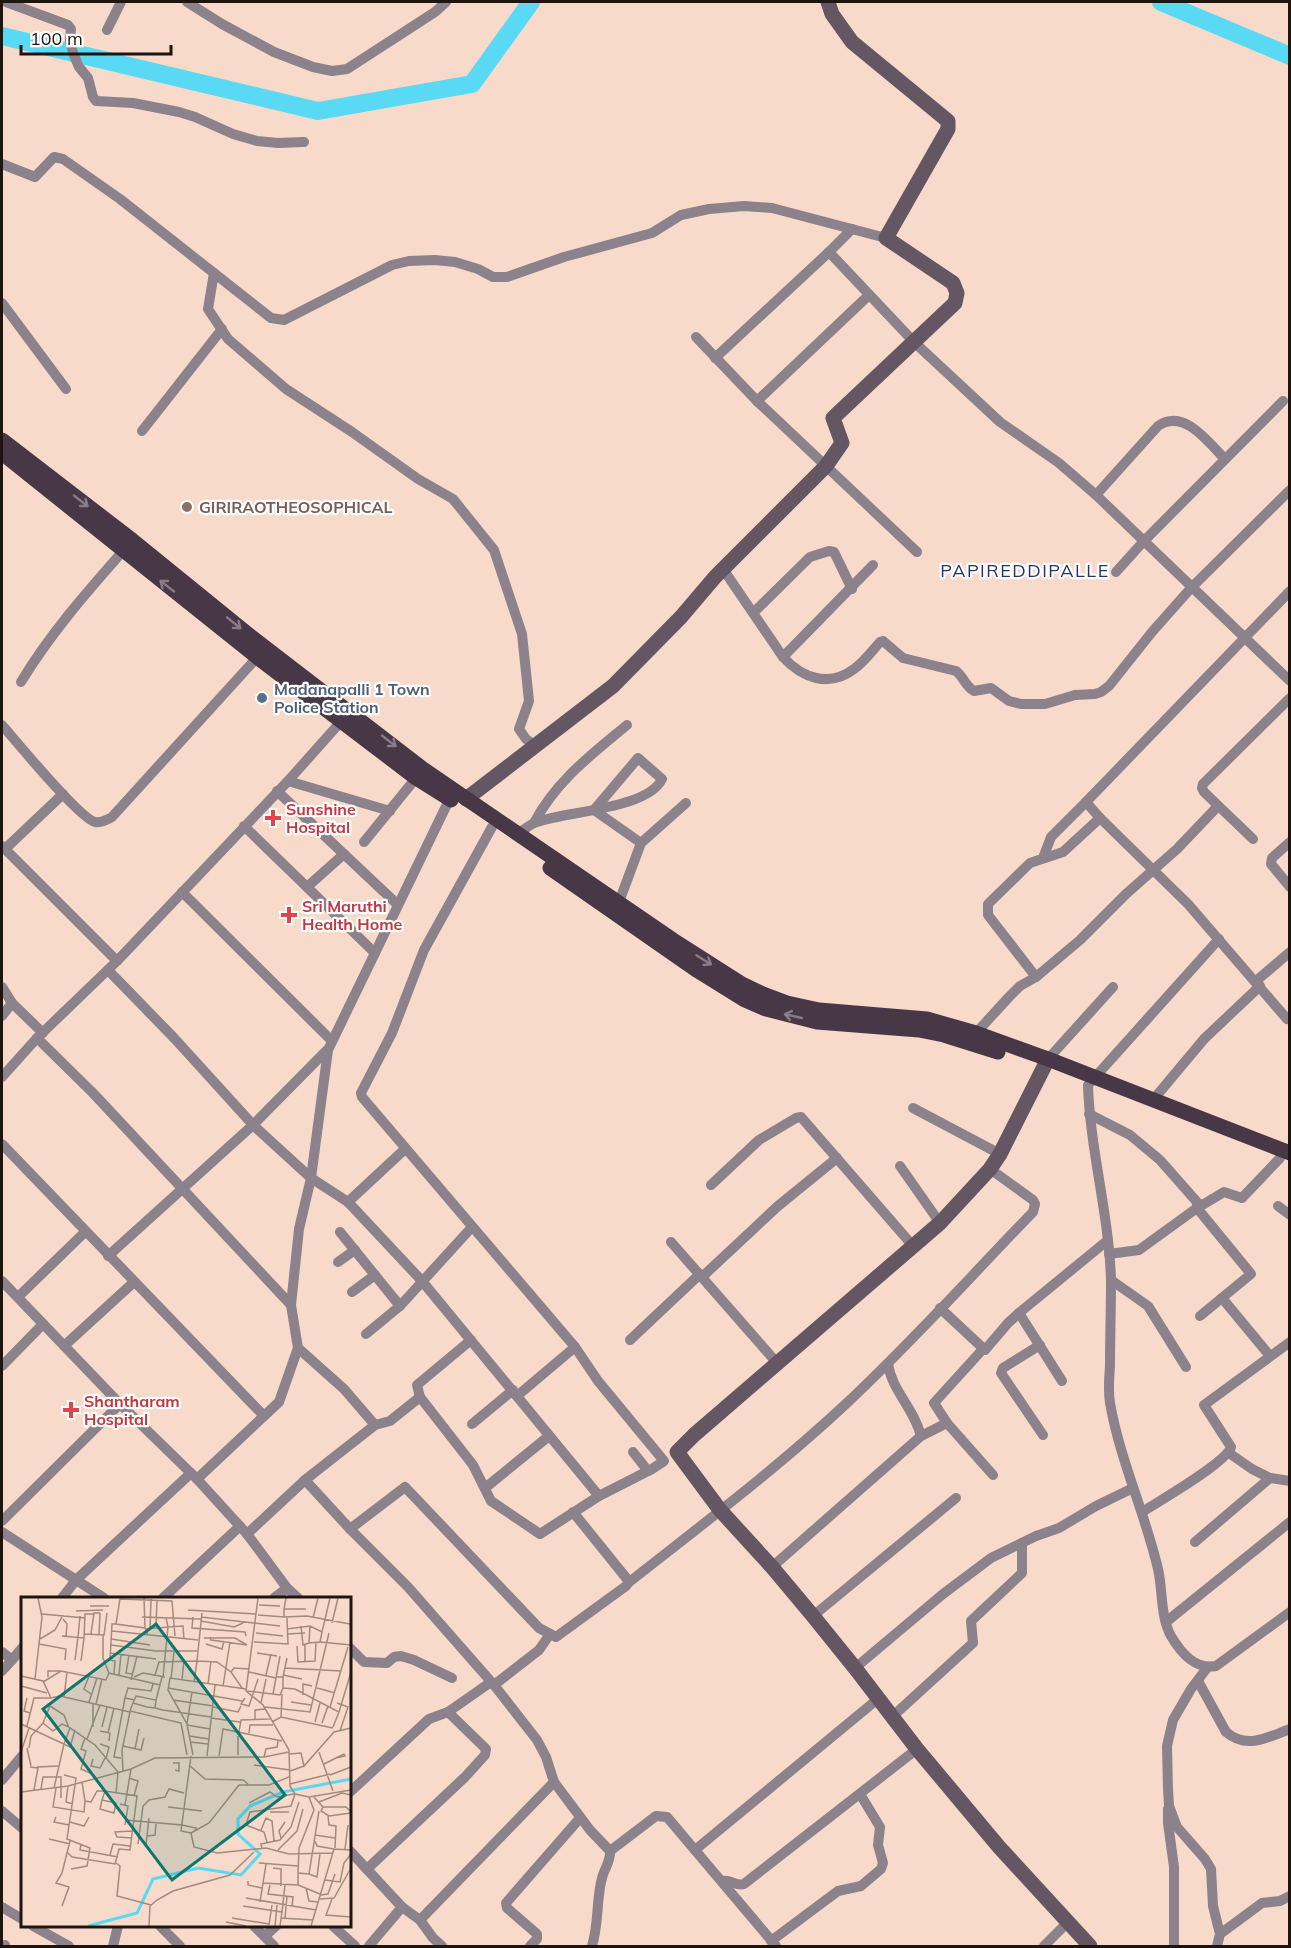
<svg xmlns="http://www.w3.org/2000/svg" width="1291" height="1948" viewBox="0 0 1291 1948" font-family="Mulish,sans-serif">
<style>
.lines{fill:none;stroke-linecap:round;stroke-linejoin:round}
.river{stroke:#59d9f3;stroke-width:18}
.street{stroke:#8c828c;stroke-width:10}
.secondary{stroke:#645663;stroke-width:15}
.primary{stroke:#483747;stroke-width:15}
.oneway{stroke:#887d87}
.education-dot{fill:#8d6e63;stroke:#fff;stroke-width:2}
.service-dot{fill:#5c6f8a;stroke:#fff;stroke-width:2}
.health-dot{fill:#e0444e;stroke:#fff;stroke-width:2}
.labels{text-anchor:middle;stroke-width:4.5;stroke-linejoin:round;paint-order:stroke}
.education-label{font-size:16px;font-weight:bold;fill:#785e54;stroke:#fff;text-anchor:start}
.service-label{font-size:16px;font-weight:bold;fill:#4e5e75;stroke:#fff;text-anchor:start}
.health-label{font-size:16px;font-weight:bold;fill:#be3a42;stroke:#fff;text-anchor:start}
.neighbourhood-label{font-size:18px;letter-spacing:1.5px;fill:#24356d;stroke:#fff}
.inset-river{fill:none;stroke:#59d9f3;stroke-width:3}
.inset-road{fill:none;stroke:#a18b7f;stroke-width:1.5}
.view{fill:#0f766e;fill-opacity:0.15;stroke:#0f766e;stroke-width:3}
.inset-edge{fill:none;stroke:#1f150f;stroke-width:3}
</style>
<rect width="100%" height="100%" fill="#f8daca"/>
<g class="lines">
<!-- river -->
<g class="river">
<polyline points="1161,2 1290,56"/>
<polyline points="2,36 318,111 472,84 531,2"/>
</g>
<!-- street -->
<g class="street">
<polyline points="6,2 68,25 71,29 70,40 73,53 79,67 88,78 93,97 96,101 133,103 179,112 195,117 233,134 257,141 278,143 304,142"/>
<polyline points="187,2 222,24 274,52 313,67 332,71 347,69 435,12 446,2"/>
<polyline points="107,30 121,2"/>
<polyline points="2,164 35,177 54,157 63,159 120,199 271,318 284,320 392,265 409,261 435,260 455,262 478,269 493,277 507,277 564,257 652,233 681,215 709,209 744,206 772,208 886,238"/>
<polyline points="852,229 829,252 914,342 1000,422 1059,463 1096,495 1290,681"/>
<polyline points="214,273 208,309 228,339 286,389 352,432 418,479 453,499 494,550 522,634 529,701 519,729 526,739 536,746"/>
<polyline points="2,303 66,389"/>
<polyline points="696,337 757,401 917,552"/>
<polyline points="715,358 829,252"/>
<polyline points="757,401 869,295"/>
<polyline points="142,431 222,329"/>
<path d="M 1096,495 L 1158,426 C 1184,408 1208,442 1225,459"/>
<path d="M 723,569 L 783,657 C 802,678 829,688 854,669 C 864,662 872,651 880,642 L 883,641 L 903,658 L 956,671 C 964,677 965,686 974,691 L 991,688 L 1009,701 L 1021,704 L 1045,704 L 1075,695 L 1095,694 L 1101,692 L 1109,686 L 1152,632 L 1191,588 L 1290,490"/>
<polyline points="1116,572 1143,542 1283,401"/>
<polyline points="1290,591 1086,802 1100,818 1188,904 1287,1019 1290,1017"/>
<polyline points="754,612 810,557 829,551 834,552 852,589"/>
<polyline points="783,657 873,565"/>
<path d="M 21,682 C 50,634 86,593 123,551"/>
<path d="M 2,725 C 16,741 79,818 95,822 C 101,823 107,820 112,817 L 262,652"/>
<polyline points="288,781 390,811"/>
<polyline points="277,791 398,905"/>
<path d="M 534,823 C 556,781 591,755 627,725"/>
<polyline points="244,826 375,953"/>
<polyline points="492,827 424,950 392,1033 361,1093 362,1097 575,1347 598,1381 664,1461 652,1469 599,1496"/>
<path d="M 517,834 C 524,830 530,824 537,822 C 567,811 648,809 662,779 L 638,758 L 594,810 L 641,843"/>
<polyline points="1253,839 1204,792 1202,788 1203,784 1290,698"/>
<polyline points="364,842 416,778"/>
<polyline points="1290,842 1272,858 1271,864 1290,887"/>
<polyline points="2,846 117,961"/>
<polyline points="5,849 63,794"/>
<polyline points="1043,858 1051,837 1086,802"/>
<polyline points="307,887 344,854"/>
<polyline points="182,892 332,1041"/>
<polyline points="619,902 641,843 686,803"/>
<path d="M 1219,939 L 1088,1085 C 1090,1150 1109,1214 1111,1280 C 1111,1308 1110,1338 1110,1366 C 1109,1378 1108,1391 1110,1403 C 1120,1460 1145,1513 1158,1569 C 1163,1590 1160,1616 1171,1636 C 1181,1653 1195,1670 1216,1666 L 1290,1612"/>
<polyline points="108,970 175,1039 253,1125 311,1178 348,1202 422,1281 599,1496 540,1534 491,1501 473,1465 420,1397 417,1385 471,1340"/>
<polyline points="1036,977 988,915 988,904 1030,863 1063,852 1100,818"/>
<polyline points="1256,981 1290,952"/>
<polyline points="2,987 12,1003 43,1033"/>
<polyline points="2,1016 12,1003"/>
<polyline points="976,1033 1009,997 1020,986 1036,977 1080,940 1126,894 1177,849 1218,806"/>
<polyline points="37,1038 93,1093 291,1305"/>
<polyline points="1048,1059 1113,987"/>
<polyline points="2,1077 37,1038 117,961 288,781 345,717"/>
<polyline points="1153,1100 1204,1039 1260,986"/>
<polyline points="913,1108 1000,1154"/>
<polyline points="1089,1114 1130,1135 1160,1160 1197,1202 1197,1208"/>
<polyline points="2,1144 264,1416"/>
<polyline points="900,1166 940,1223"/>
<polyline points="711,1185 759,1140 796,1118 801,1117 913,1246"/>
<polyline points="348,1202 405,1149"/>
<polyline points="1197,1205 1204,1204 1224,1192 1242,1198 1280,1158"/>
<polyline points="1278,1206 1290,1215"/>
<polyline points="340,1232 400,1306"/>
<polyline points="671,1242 777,1363"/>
<polyline points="1109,1254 1139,1250 1197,1208 1251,1274 1200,1316"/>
<polyline points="108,1256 253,1125 327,1050"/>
<polyline points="338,1262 355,1250"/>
<polyline points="702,1277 778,1206 837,1158"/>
<polyline points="1111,1280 1148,1306 1186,1367"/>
<polyline points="2,1281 120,1404 197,1479 279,1402 298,1348 291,1305 299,1229 311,1178 328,1050 452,794"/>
<polyline points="352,1292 375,1275"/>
<polyline points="18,1297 85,1232"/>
<polyline points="1222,1298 1270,1356"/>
<polyline points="940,1308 985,1350 1008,1323 1019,1313"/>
<polyline points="366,1334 400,1306 472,1227"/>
<polyline points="630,1340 700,1274"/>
<polyline points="1040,1345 1003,1368 1001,1373 1043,1435"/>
<polyline points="64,1346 134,1282"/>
<polyline points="298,1348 344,1389 375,1425"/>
<polyline points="983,1349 934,1403 947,1423 993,1475"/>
<path d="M 888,1364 C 892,1391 914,1408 921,1436"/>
<polyline points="2,1366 43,1324"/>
<polyline points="1062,1381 1019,1313 1108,1240"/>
<polyline points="517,1396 575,1347"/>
<polyline points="472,1424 513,1390"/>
<polyline points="633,1452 648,1471"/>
<polyline points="1229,1453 1252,1469 1270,1478 1290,1481"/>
<polyline points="197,1479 247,1534 287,1588 298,1598"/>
<path d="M 305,1480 L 350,1529 L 408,1587 L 494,1685 L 537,1740 L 546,1757 L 554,1782 L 590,1830 L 610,1851 C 611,1861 604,1869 602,1878 C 596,1900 599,1924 592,1946"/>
<polyline points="485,1488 549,1436"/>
<path d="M 1142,1512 C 1159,1501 1226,1463 1231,1447 L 1204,1405 L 1290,1342"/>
<polyline points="2,1521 120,1404"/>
<polyline points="350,1529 405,1487 539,1628 556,1637 626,1586 628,1583 627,1579 573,1512"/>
<polyline points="2,1532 104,1598"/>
<polyline points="247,1534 305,1480 375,1425 390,1421 420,1397"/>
<polyline points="1195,1542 1270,1478"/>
<polyline points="772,1567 921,1436 947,1423"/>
<path d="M 628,1583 C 703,1524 780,1466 849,1401 C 913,1341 972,1275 1033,1212 L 1035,1204 L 1033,1200 L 990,1169"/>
<polyline points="62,1598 76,1580 191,1473"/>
<polyline points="163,1598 240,1526"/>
<polyline points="274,1598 287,1588"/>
<polyline points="813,1616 956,1498"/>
<polyline points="1166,1622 1290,1522"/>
<polyline points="350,1648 364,1662 387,1663 394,1657 401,1656 414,1660 452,1678"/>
<polyline points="2,1652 12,1660 22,1648"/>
<polyline points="855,1668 943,1594 991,1558 1036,1536 1059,1528 1096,1506 1133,1488"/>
<polyline points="1207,1668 1191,1689 1173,1720 1167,1746 1168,1789 1169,1806 1177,1827 1205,1859 1211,1869 1213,1906 1220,1934 1217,1946"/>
<polyline points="2,1671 12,1660"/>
<path d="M 1198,1681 L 1226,1732 C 1247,1750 1268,1737 1290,1729"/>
<polyline points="494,1685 539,1650 550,1634"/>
<polyline points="893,1716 973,1643 971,1621 1022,1573 1022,1543"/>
<polyline points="2,1780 22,1756"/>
<polyline points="350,1792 429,1719 448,1712 491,1682"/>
<polyline points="1168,1809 1168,1823 1174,1867 1174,1946"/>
<polyline points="2,1811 22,1828"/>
<polyline points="695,1850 879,1698"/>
<polyline points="350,1851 402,1907 420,1920 433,1938 442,1946"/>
<polyline points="610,1851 656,1816 667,1817 776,1946"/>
<polyline points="367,1869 465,1777 485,1755 486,1749 482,1745 448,1712"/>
<path d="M 722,1881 C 731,1879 737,1887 744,1884 L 917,1749"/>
<polyline points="2,1907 22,1919"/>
<polyline points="420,1920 554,1782"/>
<polyline points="33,1926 69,1946"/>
<polyline points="160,1926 180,1946"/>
<polyline points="254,1926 274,1946"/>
<polyline points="333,1926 355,1946"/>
<polyline points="1220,1934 1262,1903 1280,1901 1290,1896"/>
<polyline points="265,1936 276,1926"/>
<polyline points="771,1941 838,1891 861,1886 881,1869 883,1863 878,1845 880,1827 860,1794"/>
<polyline points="4,1946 5,1945"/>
<polyline points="113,1946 118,1926"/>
<polyline points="369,1946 402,1907"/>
<polyline points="530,1946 537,1939 537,1934 507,1908 506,1903 580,1818"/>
<polyline points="1044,1946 1068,1922"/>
</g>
<!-- secondary -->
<g class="secondary">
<polyline points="466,799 613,686 681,617 715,577 826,466 842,443 833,418 955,303 957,293 953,283 886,238 948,129 948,121 852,42 832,14 828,2"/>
<polyline points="1048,1059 1000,1154 990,1169 940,1223 694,1435 677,1452 720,1510 772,1567 813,1616 855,1668 917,1749 999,1847 1090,1946"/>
</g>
<!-- primary -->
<g class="primary">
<polyline points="2,440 132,540 249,635 423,769 673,940 742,984 763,994 787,1003 819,1010 927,1019 976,1033 1048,1059 1290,1153"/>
<polyline points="2,453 257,657 416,778 451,800"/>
<polyline points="550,868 698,971 743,999 766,1009 817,1022 919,1030 944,1035 998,1052"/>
</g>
</g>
<!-- one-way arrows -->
<defs><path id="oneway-shaft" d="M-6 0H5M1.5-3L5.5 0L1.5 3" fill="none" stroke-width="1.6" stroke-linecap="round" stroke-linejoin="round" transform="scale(1.5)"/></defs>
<g class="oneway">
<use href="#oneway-shaft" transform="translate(81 501) rotate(38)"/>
<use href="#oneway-shaft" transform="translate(167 586) rotate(-142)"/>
<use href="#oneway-shaft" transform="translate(234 623) rotate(39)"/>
<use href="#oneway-shaft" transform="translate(389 741) rotate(38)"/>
<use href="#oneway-shaft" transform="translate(704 960) rotate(32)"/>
<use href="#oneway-shaft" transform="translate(793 1016) rotate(-167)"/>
</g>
<!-- markers -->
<circle class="education-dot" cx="187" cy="507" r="6"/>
<circle class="service-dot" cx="262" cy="698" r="6"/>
<g class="health-dot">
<path d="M270 809h6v6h6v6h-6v6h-6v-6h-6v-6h6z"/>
<path d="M286 906h6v6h6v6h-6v6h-6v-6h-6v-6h6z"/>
<path d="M68 1401h6v6h6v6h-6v6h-6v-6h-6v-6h6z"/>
</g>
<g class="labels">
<!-- education labels -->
<g class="education-label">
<text x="199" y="513">GIRIRAOTHEOSOPHICAL</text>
</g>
<!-- service labels -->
<g class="service-label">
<text x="274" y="695">Madanapalli 1 Town<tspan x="274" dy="18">Police Station</tspan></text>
</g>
<!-- health labels -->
<g class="health-label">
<text x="286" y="815">Sunshine<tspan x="286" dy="18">Hospital</tspan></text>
<text x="302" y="912">Sri Maruthi<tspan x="302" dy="18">Health Home</tspan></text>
<text x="84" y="1407">Shantharam<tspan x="84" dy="18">Hospital</tspan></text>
</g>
<!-- neighbourhood labels -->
<g class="neighbourhood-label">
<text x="1025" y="577">PAPIREDDIPALLE</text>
</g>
</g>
<!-- overview -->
<g transform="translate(21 1597)">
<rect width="330" height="330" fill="#f8daca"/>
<path class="inset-river" d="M 67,329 L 116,316 L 132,282 L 177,271 L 220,278 L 239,257 L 217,237 L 217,222 L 229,209 L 262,195 L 330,182"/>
<path class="inset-road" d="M 123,1 L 124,31M 237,1 L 225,94 L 242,108 L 268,153 L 269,189 L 274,197 L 288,200 L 330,193M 265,1 L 263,12 L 285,12M 238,8 L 259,9M 69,9 L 88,9M 167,13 L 235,17M 55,14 L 82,13M 181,16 L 176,64 L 196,65 L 210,75 L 221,91M 21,17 L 64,21M 237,18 L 263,20 L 263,12M 121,20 L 180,22M 172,20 L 171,31 L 224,35 L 225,39M 180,20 L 259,29M 263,20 L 286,19 L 329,27M 145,21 L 147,30 L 162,29 L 163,42M 292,21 L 297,1M 42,22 L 46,27 L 45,39M 180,24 L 213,30 L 222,26M 311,26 L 317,1M 135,27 L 136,3M 280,29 L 282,48 L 288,46M 289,29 L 288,46 L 299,45 L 301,35M 124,32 L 147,30 L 142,80M 129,32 L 130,2M 266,32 L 289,29 L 301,35 L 309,1M 91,34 L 177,43M 235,36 L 262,39M 63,37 L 83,38 L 86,16M 70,37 L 73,16 L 79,16M 266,37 L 284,36M 78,38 L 79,16M 82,38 L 82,61 L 88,76 L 139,88M 127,38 L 124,31 L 95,27 L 99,2 L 151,4 L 154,39M 41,39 L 63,41 L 64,17 L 72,17M 57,40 L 59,19M 189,40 L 190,43 L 226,48M 183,41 L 214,41 L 226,48M 19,42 L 34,33 L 42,18M 90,42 L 129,48M 233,45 L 267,47 L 266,21M 299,45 L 330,48M 18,47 L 45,52 L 44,63M 185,47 L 201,52 L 203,44M 284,47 L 284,65M 90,48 L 135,54 L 176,54M 276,49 L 277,65 L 294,64 L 295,46M 89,56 L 135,62M 236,56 L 256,59M 108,58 L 105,76 L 111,77M 54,63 L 57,40M 60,64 L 63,41M 264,71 L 320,74M 210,75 L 213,71 L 228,72M 228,75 L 255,81M 93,77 L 94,64 L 89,63 L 91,27 L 95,27M 98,78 L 100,57M 134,78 L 138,65 L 176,64 L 173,85M 245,78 L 250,57M 262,78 L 281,82M 0,79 L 22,84 L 30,101 L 39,99 L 109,115 L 101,153 L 102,174M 68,79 L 63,92 L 70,97M 27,80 L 27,74 L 40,74M 113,80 L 122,76 L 144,80M 255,80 L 262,80 L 266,61M 262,80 L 262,91 L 274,92 L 318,115 L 312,130M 150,81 L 153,55M 14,82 L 21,20 L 17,1M 110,83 L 116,59M 161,83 L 163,63M 22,85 L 40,74 L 85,83 L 88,76M 187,87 L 190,64M 0,89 L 26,96M 202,89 L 209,45M 147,91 L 221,104M 296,91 L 314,96M 226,94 L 259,98 L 262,91M 252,97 L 259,59M 282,98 L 282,87 L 291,89M 43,100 L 46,75M 6,101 L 3,114 L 9,116M 224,101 L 220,107 L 228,109 L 237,82M 114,103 L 104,101 L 107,91 L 130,94 L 132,87M 135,103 L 141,80M 152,103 L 192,109M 68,105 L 76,81M 270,105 L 290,108M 112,106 L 109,114 L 160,126 L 166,158M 240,106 L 245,82M 316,106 L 327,110 L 319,134M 72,107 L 72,130M 75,107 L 81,82M 29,109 L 43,118 L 48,131M 192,110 L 217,115 L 220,109M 244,110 L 289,115 L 308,36M 309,110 L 327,50M 134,111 L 135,103 L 115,99 L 112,106 L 126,110 L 134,111 L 142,113 L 190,120M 318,115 L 330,75M 260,120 L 261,97M 190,121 L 219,125M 234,123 L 234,113 L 244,112M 251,125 L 260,120 L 312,131M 294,125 L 299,106M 22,126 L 32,134 L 41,127 L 48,130M 301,126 L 307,109M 0,127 L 49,150 L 54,133M 166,127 L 171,95M 166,128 L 189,132M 6,129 L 13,101 L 30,101M 81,130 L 86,110M 79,134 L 89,136 L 88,144M 218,135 L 220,123 L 249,122M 87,136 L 93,111M 228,136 L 229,128 L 252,128M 168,139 L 188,142M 64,141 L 60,152 L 65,154 L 60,172 L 69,176M 66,142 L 79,108M 169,145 L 187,147M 43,147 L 49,131 L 74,148 L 97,175 L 95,196M 79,147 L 88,150 L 85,162M 102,149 L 120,153 L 123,141M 6,151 L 10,169M 8,151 L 10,139 L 22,126 L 29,109M 114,152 L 118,132M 0,155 L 8,131M 298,155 L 312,194M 268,157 L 280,156 L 283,169M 172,158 L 166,127 L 147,93 L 149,81 L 225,92M 217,158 L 217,139M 170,159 L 160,234 L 170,236 L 173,250 L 196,256 L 245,251 L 268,257 L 312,256M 186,159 L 194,88M 198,159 L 202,132 L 261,144M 243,160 L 245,152 L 256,150 L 257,144M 100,161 L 93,160 L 104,101M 72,162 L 70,169 L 79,171 L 84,161M 152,166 L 158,166 L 158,174 L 154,173M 303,167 L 323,157 L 324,159 L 315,161M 168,168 L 184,182 L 222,183 L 227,187M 233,168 L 269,173M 9,170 L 17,171 L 13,193M 16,170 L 37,169M 269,174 L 283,169 L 313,135 L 330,131M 43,178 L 55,181 L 46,242 L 69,251 L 66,269 L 50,272M 309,178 L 330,170M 108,181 L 117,184 L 113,199M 61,185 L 64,204 L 70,205 L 76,194 L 84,194M 269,187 L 309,177M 47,189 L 45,205 L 52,207M 33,191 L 43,147M 35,191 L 32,210 L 63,215 L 64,204M 20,192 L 22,180 L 40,180 L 40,201M 0,195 L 47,189 L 110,172 L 134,161 L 243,160 L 268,155M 288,200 L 293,213 L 278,251 L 277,276 L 288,277 L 298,214M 293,200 L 302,210 L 325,210 L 330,215M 298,205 L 321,196 L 330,198M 228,206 L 249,195 L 256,200 L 273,197M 99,207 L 107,209 L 104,228M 104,208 L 110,172M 147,210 L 181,214M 302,210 L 300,214 L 308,219 L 330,216M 249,215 L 268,215M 307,219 L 308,228 L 315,229 L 314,251M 35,220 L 33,225 L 48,228M 104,223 L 161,228 L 175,231 L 174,234M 49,225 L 63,229 L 68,220M 240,233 L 245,221 L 251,224 L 253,244M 170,236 L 188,226 L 218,188 L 248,188 L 268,180M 294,238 L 314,241M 126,239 L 134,238 L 135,227M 111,241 L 96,240 L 94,235 L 111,234M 260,241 L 258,234 L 264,225M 28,242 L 49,247M 294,244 L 296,249 L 313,252M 246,245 L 243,235 L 225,228 L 229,215 L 270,209 L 274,197M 60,247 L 59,253 L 97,260M 117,247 L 122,209 L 128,203 L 144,200 L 148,192 L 163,196M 125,248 L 128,221M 241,252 L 240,247 L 259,243 L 270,230 L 278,205M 324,252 L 327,228M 257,253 L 276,234 L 282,212M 46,255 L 51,260 L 94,267 L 98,252 L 109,253 L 116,199 L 84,194 L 81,203 L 79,212 L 93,216 L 95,206 L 81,203M 89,258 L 92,247 L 109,249M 95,266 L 99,269 L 96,299 L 130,308M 238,266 L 277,269M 252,271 L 260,272 L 260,289M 277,276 L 277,288 L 299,297M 288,277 L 296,280 L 299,257M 304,283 L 319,285 L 323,266 L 330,257M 227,284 L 227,288 L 241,291M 242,286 L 277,288M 249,288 L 247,297 L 272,300 L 271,310M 285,291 L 288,304 L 297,305M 300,298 L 307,297 L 314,277M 225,301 L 295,313M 299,302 L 313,301 L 330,271M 311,302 L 305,318 L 330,320M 239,305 L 245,267M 41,309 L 48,290 L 35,286 L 41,276 L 49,244M 222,309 L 261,315 L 259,329M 261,315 L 264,288M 211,321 L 248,327M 260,321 L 292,323M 264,321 L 266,299M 205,325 L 225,329M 248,328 L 251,308M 128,329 L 129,309 L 136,303 L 152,294 L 209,278 L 233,255M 254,329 L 256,308M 290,329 L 313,252 L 330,253"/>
<path class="view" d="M 135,27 L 264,198 L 151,283 L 22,112 Z"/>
<rect width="330" height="330" class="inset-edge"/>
</g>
<!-- border -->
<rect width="1291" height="1948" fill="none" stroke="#1f150f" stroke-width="6"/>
<!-- scale -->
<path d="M21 45v9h150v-9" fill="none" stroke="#1f150f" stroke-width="3"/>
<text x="30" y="45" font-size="18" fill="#1f150f" stroke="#ffffff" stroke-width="4.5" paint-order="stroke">100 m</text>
</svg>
